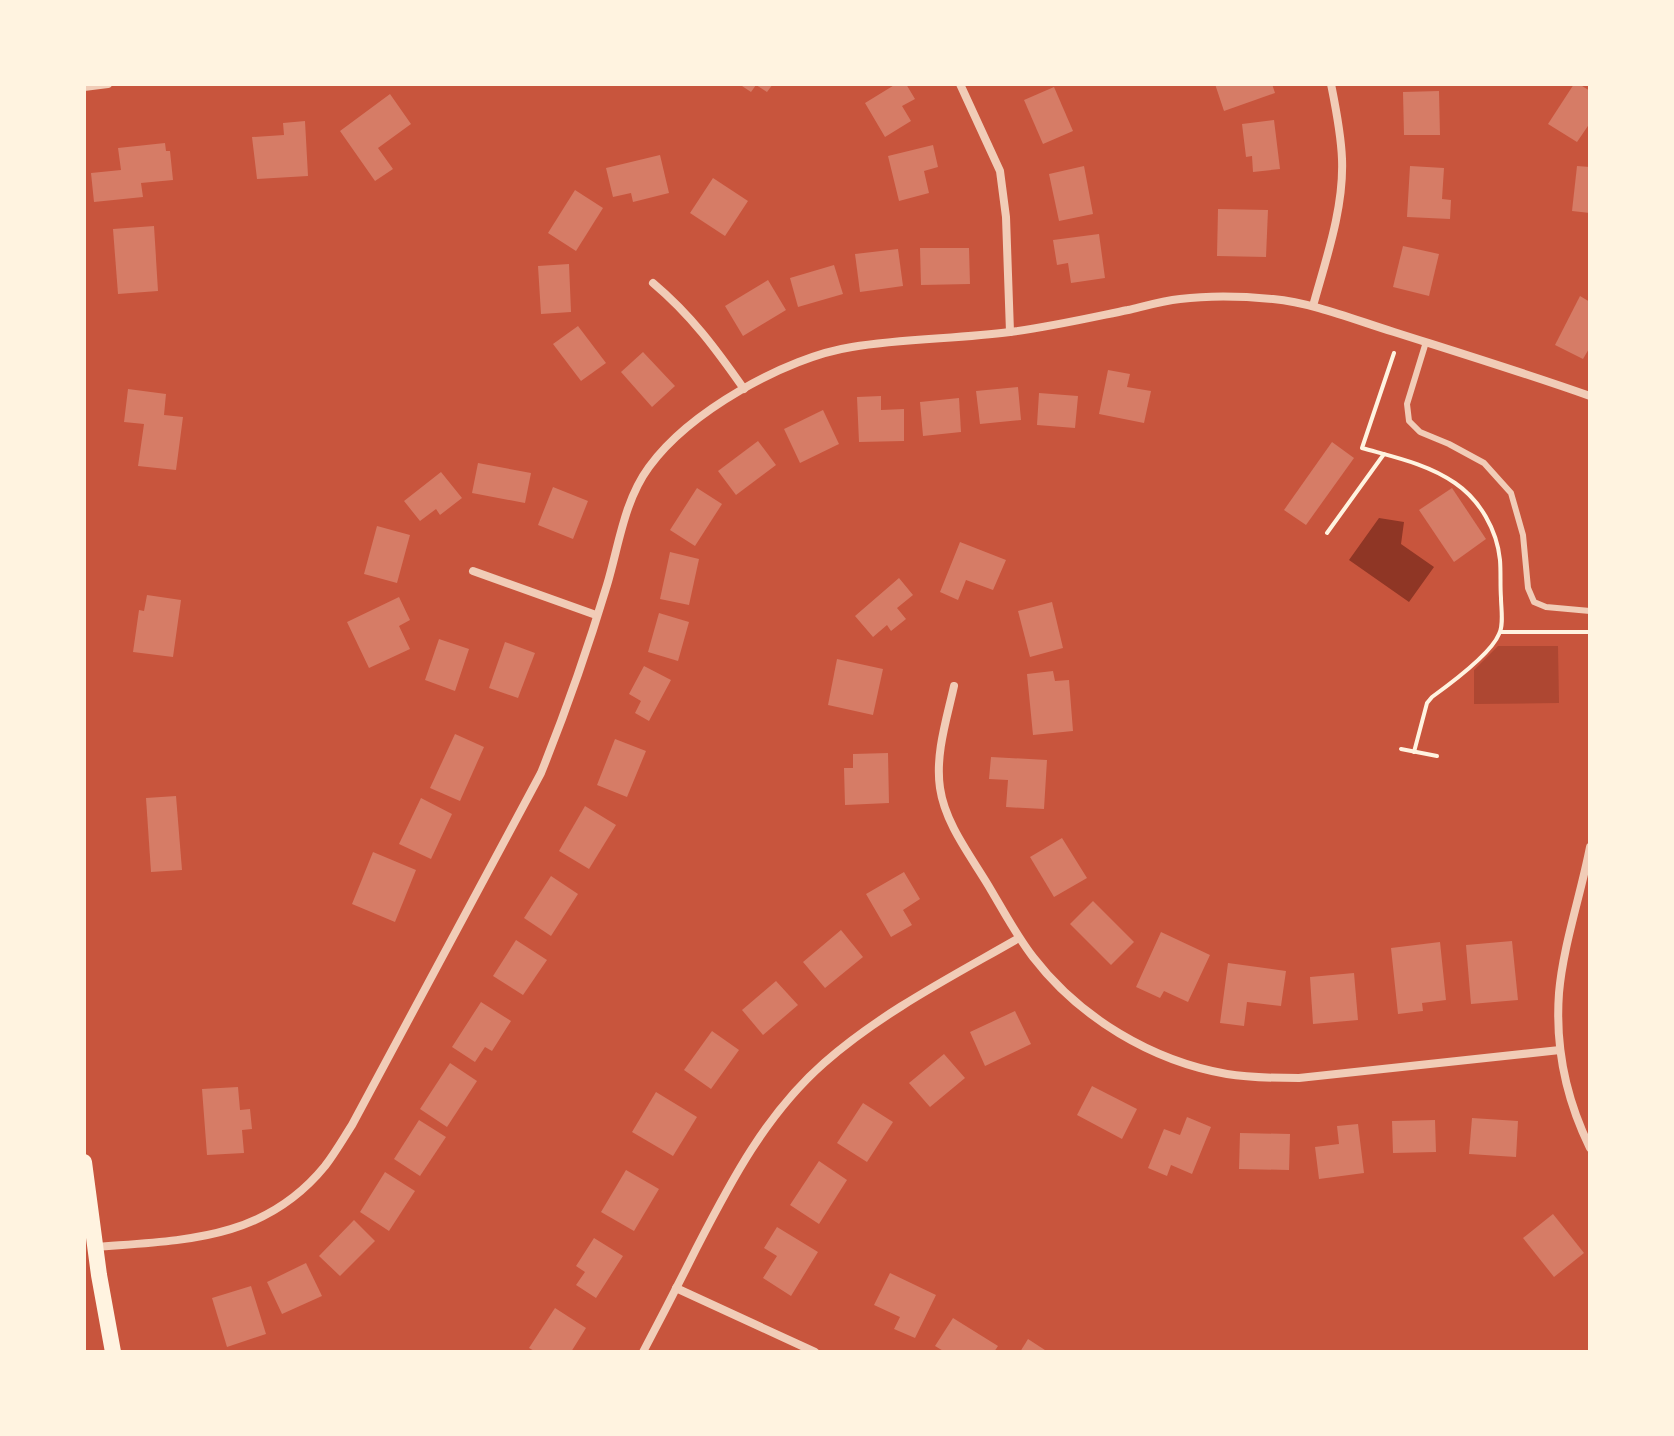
<svg xmlns="http://www.w3.org/2000/svg" width="1674" height="1436" viewBox="0 0 1674 1436" font-family="Commissioner,sans-serif">
<style>
.green{fill:#ae4732}
.water{fill:#8f3625}
.building{fill:#d67c66}
.lines{fill:none;stroke-linecap:round;stroke-linejoin:round}
.path{stroke:#fff3e0;stroke-width:4}
.service{stroke:#f1ccb7;stroke-width:6}
.minor{stroke:#f1ccb7;stroke-width:8}
.secondary{stroke:#fff3e0;stroke-width:16}
</style>
<rect width="100%" height="100%" fill="#c8553d"/>
<!-- green -->
<polygon class="green" points="1498,646 1558,646 1559,703 1474,704 1474,670"/>
<!-- water -->
<polygon class="water" points="1379,518 1404,522 1401,544 1434,567 1409,602 1349,560"/>
<!-- building -->
<g class="building">
<polygon points="739,84 773,84 767,92 756,85 751,92"/>
<polygon points="896,84 906,84 915,99 902,106 911,121 885,137 865,103"/>
<polygon points="1215,84 1272,84 1275,93 1224,111"/>
<polygon points="1574,84 1579,84 1590,91 1590,123 1577,142 1548,124"/>
<polygon points="1054,87 1073,131 1043,144 1024,100"/>
<polygon points="1439,91 1440,135 1404,135 1403,92"/>
<polygon points="390,94 411,124 378,148 393,169 375,181 340,131"/>
<polygon points="1274,120 1280,169 1253,172 1252,156 1246,157 1242,124"/>
<polygon points="305,121 308,176 257,179 252,137 284,135 283,123"/>
<polygon points="165,143 166,151 170,151 173,180 141,183 143,197 94,202 91,173 121,170 118,148"/>
<polygon points="933,145 938,167 924,171 929,193 899,201 888,156"/>
<polygon points="660,155 669,193 633,202 631,193 613,197 606,168"/>
<polygon points="1084,166 1093,214 1059,221 1049,174"/>
<polygon points="1410,166 1444,168 1442,199 1451,200 1450,219 1407,217"/>
<polygon points="1577,166 1590,167 1590,213 1572,211"/>
<polygon points="713,178 748,201 725,236 690,213"/>
<polygon points="575,190 603,208 576,251 548,233"/>
<polygon points="1218,209 1268,210 1266,257 1217,256"/>
<polygon points="154,226 158,291 118,294 113,229"/>
<polygon points="1099,234 1105,278 1071,283 1068,263 1057,265 1053,240"/>
<polygon points="1403,246 1439,254 1429,296 1393,287"/>
<polygon points="920,248 969,248 970,284 921,285"/>
<polygon points="898,249 903,286 860,292 855,254"/>
<polygon points="569,264 571,312 541,314 538,266"/>
<polygon points="834,265 843,294 798,307 790,278"/>
<polygon points="768,280 786,310 743,336 725,306"/>
<polygon points="1580,296 1590,302 1590,347 1583,359 1555,345"/>
<polygon points="578,326 606,363 581,381 553,344"/>
<polygon points="643,352 675,386 652,407 621,372"/>
<polygon points="1108,370 1130,374 1127,387 1151,391 1144,423 1099,414"/>
<polygon points="1018,387 1021,420 980,424 976,391"/>
<polygon points="128,389 166,394 164,415 183,417 176,470 138,466 144,424 124,422"/>
<polygon points="1039,393 1078,396 1075,428 1037,425"/>
<polygon points="881,396 881,410 904,409 904,441 859,442 857,397"/>
<polygon points="959,398 961,432 923,436 920,402"/>
<polygon points="823,410 839,444 800,463 784,429"/>
<polygon points="758,441 776,465 736,495 718,471"/>
<polygon points="1332,442 1354,458 1306,525 1284,510"/>
<polygon points="478,463 531,473 525,503 472,493"/>
<polygon points="441,472 462,498 440,515 436,509 420,521 404,501"/>
<polygon points="553,487 588,501 573,539 538,525"/>
<polygon points="697,488 722,504 695,546 670,530"/>
<polygon points="1452,488 1486,539 1454,562 1419,510"/>
<polygon points="377,526 410,535 397,583 364,574"/>
<polygon points="960,542 1006,560 993,590 966,580 958,600 940,592"/>
<polygon points="670,552 699,559 689,605 660,599"/>
<polygon points="899,578 913,595 897,608 906,619 891,631 887,625 873,637 855,616"/>
<polygon points="147,595 181,600 173,657 133,652 139,610 144,611"/>
<polygon points="399,597 410,620 399,626 410,649 369,668 347,622"/>
<polygon points="1052,602 1063,648 1030,657 1018,611"/>
<polygon points="659,613 689,622 678,661 648,652"/>
<polygon points="439,639 469,649 455,691 425,680"/>
<polygon points="505,642 535,653 518,698 489,688"/>
<polygon points="837,659 883,669 873,715 828,705"/>
<polygon points="644,666 671,680 649,721 635,713 641,701 629,694"/>
<polygon points="1053,671 1055,681 1069,680 1073,731 1033,735 1027,674"/>
<polygon points="455,734 484,747 460,801 430,788"/>
<polygon points="615,739 646,751 627,797 597,785"/>
<polygon points="888,753 889,803 845,805 844,768 853,768 853,754"/>
<polygon points="991,757 1047,760 1044,809 1006,807 1008,780 989,779"/>
<polygon points="176,796 182,870 151,872 146,798"/>
<polygon points="421,798 452,814 431,859 399,844"/>
<polygon points="585,806 616,825 589,869 559,851"/>
<polygon points="1062,838 1087,878 1054,897 1030,857"/>
<polygon points="373,852 416,870 395,922 352,904"/>
<polygon points="904,872 920,899 903,910 912,925 891,937 866,894"/>
<polygon points="551,876 578,894 551,936 524,918"/>
<polygon points="1093,901 1134,942 1111,965 1070,924"/>
<polygon points="841,930 863,957 825,988 803,962"/>
<polygon points="1161,932 1210,955 1188,1002 1164,991 1160,998 1136,987"/>
<polygon points="516,940 547,960 523,995 493,976"/>
<polygon points="1512,941 1518,1000 1471,1004 1466,945"/>
<polygon points="1440,942 1446,1000 1422,1003 1423,1011 1398,1014 1391,948"/>
<polygon points="1228,963 1286,971 1281,1006 1247,1002 1244,1026 1220,1023"/>
<polygon points="1354,973 1358,1020 1313,1024 1310,977"/>
<polygon points="776,981 798,1005 763,1035 742,1010"/>
<polygon points="481,1002 511,1021 492,1051 485,1047 475,1062 452,1047"/>
<polygon points="1015,1011 1031,1044 985,1066 970,1032"/>
<polygon points="712,1031 739,1050 711,1089 684,1070"/>
<polygon points="944,1054 965,1078 930,1107 909,1083"/>
<polygon points="450,1063 477,1081 447,1127 420,1109"/>
<polygon points="1092,1086 1137,1109 1122,1139 1077,1115"/>
<polygon points="238,1087 240,1110 250,1109 252,1129 242,1130 244,1153 207,1155 202,1089"/>
<polygon points="656,1092 697,1117 673,1156 632,1132"/>
<polygon points="863,1103 893,1122 867,1162 837,1143"/>
<polygon points="1187,1117 1211,1127 1192,1174 1171,1165 1167,1176 1148,1168 1164,1129 1180,1135"/>
<polygon points="1472,1118 1518,1121 1516,1157 1469,1154"/>
<polygon points="419,1120 446,1137 420,1176 394,1159"/>
<polygon points="1435,1120 1436,1152 1393,1153 1392,1121"/>
<polygon points="1358,1124 1364,1173 1319,1179 1315,1147 1339,1144 1337,1126"/>
<polygon points="1240,1133 1290,1134 1289,1170 1239,1169"/>
<polygon points="819,1161 847,1180 819,1224 790,1205"/>
<polygon points="626,1170 659,1189 634,1231 601,1212"/>
<polygon points="385,1172 415,1191 389,1231 360,1212"/>
<polygon points="1553,1214 1584,1253 1554,1277 1523,1238"/>
<polygon points="354,1220 375,1241 340,1276 319,1256"/>
<polygon points="777,1227 818,1252 791,1296 763,1278 777,1256 764,1248"/>
<polygon points="594,1238 623,1256 596,1298 576,1285 585,1272 576,1266"/>
<polygon points="306,1263 322,1296 282,1314 267,1282"/>
<polygon points="890,1273 936,1295 915,1338 894,1329 900,1317 874,1305"/>
<polygon points="251,1286 266,1334 227,1347 212,1298"/>
<polygon points="555,1308 586,1328 571,1352 536,1352 529,1348"/>
<polygon points="953,1318 998,1346 994,1352 945,1352 935,1346"/>
<polygon points="1028,1339 1048,1352 1020,1352"/>
</g>
<g class="lines">
<!-- path -->
<g class="path">
<path d="M 1394,353 L 1362,448 C 1394,457 1428,464 1455,483 C 1480,500 1497,530 1500,560 C 1501,573 1500,585 1501,598 C 1501,608 1504,625 1499,634 C 1491,654 1450,684 1432,697 L 1427,703 L 1414,752"/>
<polyline points="1327,533 1384,454"/>
<polyline points="1501,632 1590,632"/>
<polyline points="1401,749 1437,756"/>
</g>
<!-- service -->
<polyline class="service" points="1426,342 1407,404 1409,421 1420,432 1449,444 1484,463 1511,493 1523,535 1528,588 1534,602 1546,607 1590,611"/>
<!-- minor -->
<g class="minor">
<polyline points="960,84 1000,171 1006,217 1010,332"/>
<polyline points="84,87 108,84"/>
<path d="M 653,283 C 691,315 716,349 744,389"/>
<path d="M 1313,306 C 1326,259 1344,208 1342,159 C 1341,133 1336,109 1331,84"/>
<polyline points="473,571 596,615"/>
<path d="M 954,686 C 947,718 935,754 940,788 C 945,823 970,855 988,885 C 1003,910 1016,935 1033,957 C 1080,1018 1152,1061 1227,1074 C 1251,1078 1275,1078 1299,1078 L 1560,1050"/>
<path d="M 1590,847 C 1581,894 1563,946 1559,993 C 1555,1048 1566,1099 1590,1148"/>
<path d="M 96,1247 C 184,1240 264,1241 325,1166 C 335,1153 343,1139 352,1125 L 541,773 C 566,711 588,648 607,585 C 619,545 624,501 649,467 C 689,412 786,357 852,347 C 904,338 958,339 1010,332 C 1050,327 1089,318 1128,310 C 1145,306 1162,301 1180,299 C 1211,295 1242,296 1273,299 C 1314,303 1355,320 1394,332 C 1460,353 1525,373 1590,396"/>
<polyline points="676,1288 815,1352"/>
<path d="M 643,1352 C 661,1318 679,1283 696,1249 C 731,1181 766,1114 824,1063 C 882,1012 953,976 1019,938"/>
</g>
<!-- secondary -->
<polyline class="secondary" points="84,1162 99,1275 113,1352"/>
</g>
<!-- border -->
<rect width="1674" height="1436" fill="none" stroke="#fff3e0" stroke-width="172"/>
</svg>
